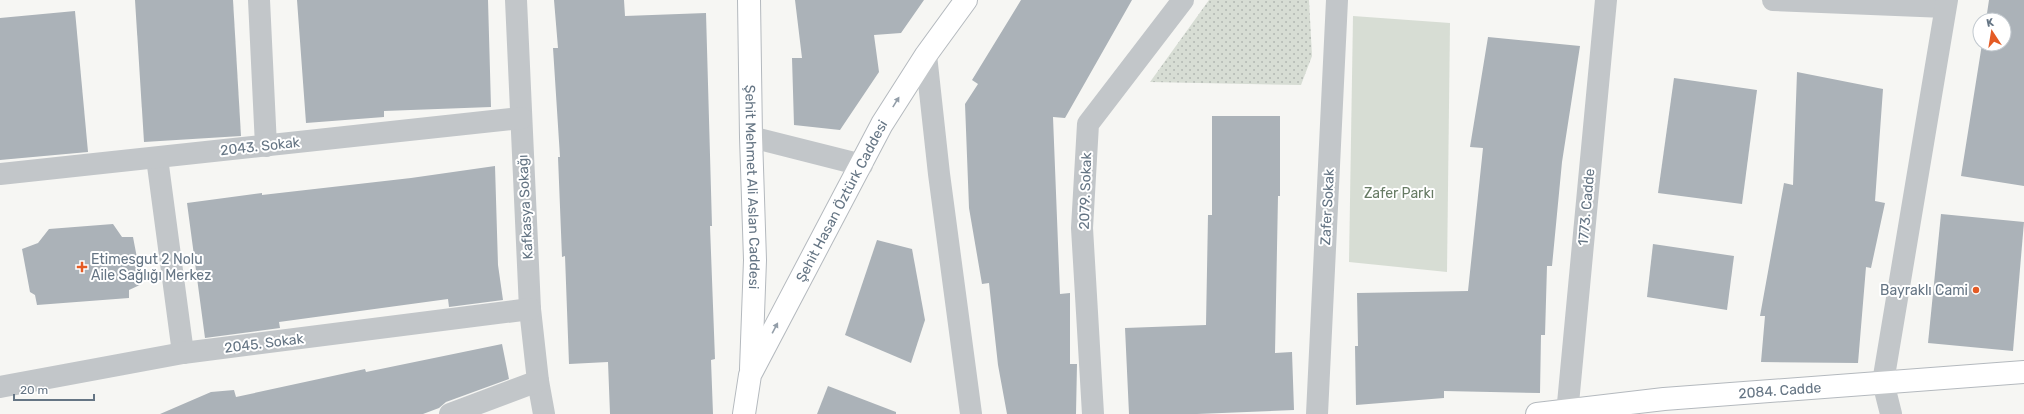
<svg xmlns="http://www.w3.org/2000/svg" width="2024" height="414" viewBox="0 0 2024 414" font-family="Rubik,sans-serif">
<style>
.grass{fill:url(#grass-dots)}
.green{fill:#d7ddd4}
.building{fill:#abb2b8}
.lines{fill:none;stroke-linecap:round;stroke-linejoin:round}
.secondary-casing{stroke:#b4b9be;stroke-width:24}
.street{stroke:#c2c6c9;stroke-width:22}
.secondary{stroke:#fff;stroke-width:22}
.oneway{fill:#939ea9}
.poi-dot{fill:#e45b25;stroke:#fff;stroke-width:1.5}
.labels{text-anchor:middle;stroke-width:4;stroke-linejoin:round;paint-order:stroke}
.street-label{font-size:14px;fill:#657584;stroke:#fff}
.park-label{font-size:14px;fill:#677b64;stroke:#fff}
.poi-label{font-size:14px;fill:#657584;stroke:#fff;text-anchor:start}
</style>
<defs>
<pattern id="grass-dots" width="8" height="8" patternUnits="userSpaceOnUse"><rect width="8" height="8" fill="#d7ddd4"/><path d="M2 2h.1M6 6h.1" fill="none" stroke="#b2b8b2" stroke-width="1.8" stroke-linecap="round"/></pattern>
</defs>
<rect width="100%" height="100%" fill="#f6f6f3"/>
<!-- grass -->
<polygon class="grass" points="1209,0 1309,0 1312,56 1301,85 1150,82"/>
<!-- green -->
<polygon class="green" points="1353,16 1450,23 1447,272 1349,262"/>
<!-- building -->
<g class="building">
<polygon points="135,0 233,0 241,136 144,142"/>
<polygon points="297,0 488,0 491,107 384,111 384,117 306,123"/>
<polygon points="554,0 624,0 625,16 706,13 712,226 710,226 715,359 711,360 713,414 610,414 608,362 569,364 565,256 562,257 558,157 560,157 553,48 558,48"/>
<polygon points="795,0 924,0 901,33 874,35 879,72 840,130 794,125 792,58 802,58"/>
<polygon points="1021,0 1132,0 1065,118 1053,117 1060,294 1070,293 1070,364 1077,364 1076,414 1007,414 998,365 989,283 982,284 969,208 965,104 978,84 972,80"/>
<polygon points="1989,0 2024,0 2024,186 1961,176 1982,44 2004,44 2004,20 1986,20"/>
<polygon points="75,11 88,152 0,160 0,18"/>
<polygon points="1488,37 1580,46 1562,162 1552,266 1547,266 1545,335 1541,335 1540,393 1444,391 1444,398 1356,405 1355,346 1358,346 1357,293 1468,291 1483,148 1470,147"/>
<polygon points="1797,72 1883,89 1875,201 1885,203 1871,268 1866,267 1858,363 1761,362 1765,316 1760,316 1784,183 1793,185"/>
<polygon points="1674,78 1757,90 1742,204 1658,193"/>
<polygon points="1212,116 1280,116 1280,196 1278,196 1275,353 1292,352 1294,410 1197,414 1129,414 1125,328 1206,325 1208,215 1212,215"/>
<polygon points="495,166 498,265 503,300 449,307 448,299 279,322 280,328 205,338 187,203 262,193 262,195 411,178"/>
<polygon points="1941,214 2024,222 2013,351 1928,343"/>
<polygon points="113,224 122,237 133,237 142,284 129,290 129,298 37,305 35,295 30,292 22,249 38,243 49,229"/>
<polygon points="877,240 912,249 925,320 911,363 845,335"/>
<polygon points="1653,244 1734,256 1727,310 1647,297"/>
<polygon points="502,344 509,379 446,402 439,408 423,414 160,414 211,392 234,390 236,397 365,369 366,372"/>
<polygon points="828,386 896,412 896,414 817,414"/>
</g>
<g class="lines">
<defs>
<g id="secondary">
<path id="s1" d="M 749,0 L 751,137 L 755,260 L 751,369"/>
<path id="s2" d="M 744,414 L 750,375 L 882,124 L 926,55 L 966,0"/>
<path id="s3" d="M 1537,414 L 1664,399 L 2024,372"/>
</g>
</defs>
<!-- secondary casing -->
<use href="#secondary" class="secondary-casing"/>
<!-- street -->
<g class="street">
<polyline points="259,0 266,146"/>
<polyline points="516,0 530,309 538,381 544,414"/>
<polyline points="1773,0 1945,7"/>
<polyline points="926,55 939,174 971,414"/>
<polyline points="751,137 862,165"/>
<polyline points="157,158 183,353"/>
<polyline points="0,174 521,118"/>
<polyline points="0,387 183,353 530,309"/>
<polyline points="450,414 538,381"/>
<polyline points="1093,414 1082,228 1088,124 1183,0"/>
<polyline points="1317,414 1337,0"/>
<polyline points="1567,414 1606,0"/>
<polyline points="1891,414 1883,382 1947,0"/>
</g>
<!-- secondary -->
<use href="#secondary" class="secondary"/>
</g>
<!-- one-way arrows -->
<defs><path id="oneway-solid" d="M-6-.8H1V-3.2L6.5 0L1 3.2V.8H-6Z"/></defs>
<g class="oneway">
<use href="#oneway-solid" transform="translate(896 102) rotate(-58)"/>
<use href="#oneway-solid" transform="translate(775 328) rotate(-62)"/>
</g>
<!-- markers -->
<g class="poi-dot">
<path d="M80 261h4v4h4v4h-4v4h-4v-4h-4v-4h4z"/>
<circle cx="1976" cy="290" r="4"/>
</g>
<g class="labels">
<!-- street labels -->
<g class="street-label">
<text transform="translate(260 146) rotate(-6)" y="5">2043. Sokak</text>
<text dy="5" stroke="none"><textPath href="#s1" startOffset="187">Şehit Mehmet Ali Aslan Caddesi</textPath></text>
<text transform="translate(1085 191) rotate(-88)" y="5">2079. Sokak</text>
<text dy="5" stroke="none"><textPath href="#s2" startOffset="236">Şehit Hasan Öztürk Caddesi</textPath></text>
<text transform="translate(525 207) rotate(-93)" y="5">Kafkasya Sokağı</text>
<text transform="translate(1327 207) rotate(-87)" y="5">Zafer Sokak</text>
<text transform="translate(1586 207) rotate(-85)" y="5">1773. Cadde</text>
<text transform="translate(264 343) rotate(-7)" y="5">2045. Sokak</text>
<text dy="5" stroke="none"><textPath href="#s3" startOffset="244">2084. Cadde</textPath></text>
</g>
<!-- park labels -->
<g class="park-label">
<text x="1399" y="198">Zafer Parkı</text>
</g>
<!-- poi labels -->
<g class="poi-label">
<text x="91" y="264">Etimesgut 2 Nolu<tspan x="91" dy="16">Aile Sağlığı Merkez</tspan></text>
<text x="1968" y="295" text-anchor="end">Bayraklı Cami</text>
</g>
</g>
<!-- north arrow -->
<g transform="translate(1992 32) rotate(348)"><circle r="19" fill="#ffffff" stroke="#c1c8ce"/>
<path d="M0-3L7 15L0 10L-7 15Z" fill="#e45b25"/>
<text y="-6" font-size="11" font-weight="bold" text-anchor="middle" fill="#657584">K</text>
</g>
<!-- scale -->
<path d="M14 394v6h80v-6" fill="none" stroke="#657584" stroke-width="2"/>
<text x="20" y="394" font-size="12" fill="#657584" stroke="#ffffff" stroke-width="3" paint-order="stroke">20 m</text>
</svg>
